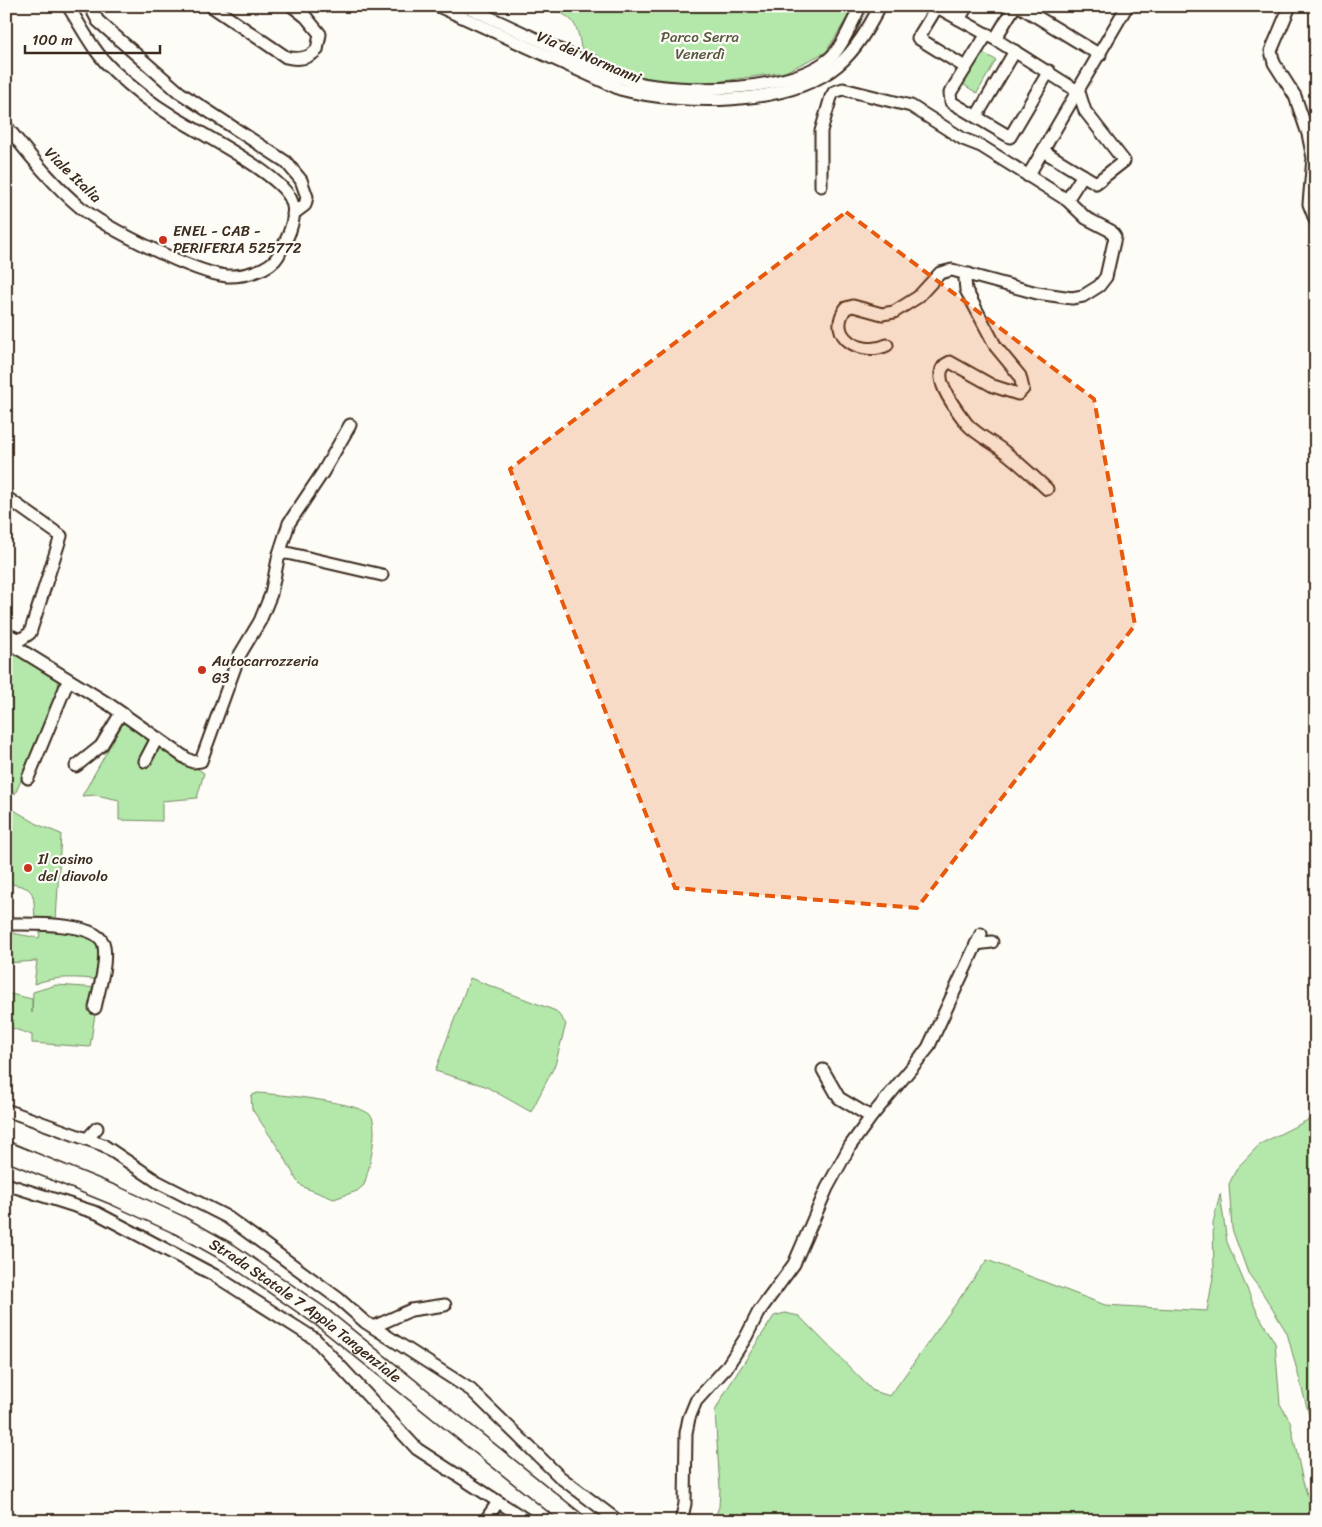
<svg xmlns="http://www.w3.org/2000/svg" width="1322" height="1527" viewBox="0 0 1322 1527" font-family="Sriracha,sans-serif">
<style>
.green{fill:#b3e8aa;stroke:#778964}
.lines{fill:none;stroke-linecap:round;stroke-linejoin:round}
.minor-casing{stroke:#3b2a1e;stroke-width:15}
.trunk-casing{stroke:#3b2a1e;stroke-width:21}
.minor{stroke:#fdfcf7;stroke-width:11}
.trunk{stroke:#fdfcf7;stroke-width:18}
.marked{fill:#e8590c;fill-opacity:0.2;stroke:#e8590c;stroke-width:4;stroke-dasharray:10 6;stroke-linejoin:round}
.poi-dot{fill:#c8321e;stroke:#fdfcf7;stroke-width:2}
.labels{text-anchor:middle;stroke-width:4.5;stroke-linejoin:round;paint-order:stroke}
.park-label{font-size:15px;fill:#595a41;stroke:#fdfcf7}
.street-label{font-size:15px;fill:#3b2a1e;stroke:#fdfcf7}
.poi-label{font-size:15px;fill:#3b2a1e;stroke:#fdfcf7;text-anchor:start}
</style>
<rect width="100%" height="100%" fill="#fdfcf7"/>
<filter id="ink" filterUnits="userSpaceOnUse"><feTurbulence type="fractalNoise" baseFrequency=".02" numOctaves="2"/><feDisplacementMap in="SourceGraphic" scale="10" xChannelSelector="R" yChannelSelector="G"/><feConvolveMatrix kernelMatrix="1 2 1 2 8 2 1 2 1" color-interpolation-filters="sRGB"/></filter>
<g filter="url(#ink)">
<!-- green -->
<g class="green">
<path d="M 547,6 L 850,6 L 852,10 L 826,52 L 785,72 L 703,84 L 645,79 L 581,48 C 577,20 572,18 547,6 Z"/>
<polygon points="979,51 996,60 977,93 961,83"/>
<polygon points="9,650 58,679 59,697 15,794 6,777 6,659"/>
<polygon points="124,721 204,773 197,798 162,801 162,821 119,820 119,800 96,795 82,796"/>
<path d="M 9,807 L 39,825 L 61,834 L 56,921 L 35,920 C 33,891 37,888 6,883 L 6,810 Z"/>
<path d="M 41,925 L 102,940 L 100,980 C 78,977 55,976 34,984 L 37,961 L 6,963 L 6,932 L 39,938 Z"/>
<polygon points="470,978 556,1011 566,1024 555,1065 531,1112 485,1086 435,1071"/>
<polygon points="56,985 99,988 90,1047 32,1043 32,1035 6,1026 6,993 32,999 32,1013 33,992"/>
<path d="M 257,1093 C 275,1094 365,1102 372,1117 C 378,1132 369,1170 364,1185 L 357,1191 L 334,1199 L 303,1187 L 297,1181 L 285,1158 L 252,1109 L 251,1096 Z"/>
<polygon points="1316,1116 1316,1441 1287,1333 1262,1292 1248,1273 1232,1229 1229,1184 1237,1168 1260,1144"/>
<polygon points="1220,1194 1227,1242 1257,1312 1275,1343 1280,1404 1290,1421 1303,1482 1316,1521 713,1521 719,1507 720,1489 715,1411 727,1389 774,1316 785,1313 799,1316 873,1391 890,1396 987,1260 1105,1305 1207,1311 1214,1272 1213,1223"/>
</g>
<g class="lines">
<defs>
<g id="minor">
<polyline points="90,6 98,21 179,92 286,162 301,180 307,197 305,205 293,214"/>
<path d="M 211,6 L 286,57 C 298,60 308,59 317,50 L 320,34 L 306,17 L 292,6"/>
<path d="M 438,6 L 620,89 C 680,105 788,107 838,65 C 856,50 869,27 880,6"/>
<path d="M 465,6 C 502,23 538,40 575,57 C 594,66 614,77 634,82 C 682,94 799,93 834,54 C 845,41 851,25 858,11 L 858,6"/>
<polyline points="1019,6 1100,55"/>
<polyline points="1290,6 1271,51 1274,63 1295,96 1308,134 1313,158 1309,204 1316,222"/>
<polyline points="959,19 967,6"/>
<polyline points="987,34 950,93 951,102 1010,137 1049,71"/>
<polyline points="995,39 1015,6"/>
<polyline points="965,67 918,38 937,7 995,39 1079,92 1085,111 1124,161 1096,183 1043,151"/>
<polyline points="976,117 1015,51"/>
<path d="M 6,126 C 29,154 52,184 80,207 C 106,228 194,273 227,276 C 242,277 270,270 278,256 C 286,241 298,219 292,202 C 284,175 197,132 171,115 C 151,103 131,87 114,71 C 94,53 82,28 68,6"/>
<polyline points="1028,176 1127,6"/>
<polyline points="821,186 821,131 831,97 834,92 843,89 911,106 963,139 981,146 1067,200"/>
<path d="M 969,274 L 965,280 L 966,290 L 996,347 L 1020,376 L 1023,389 L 1018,394 L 993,386 L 950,362 C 925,372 958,412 967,424 C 976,434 990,441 1001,449 C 1017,461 1032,475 1047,489"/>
<path d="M 887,345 C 863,357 825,337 846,308 L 853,306 L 882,314 L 894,312 L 918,297 L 940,273 L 952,270 L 1037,293 L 1072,298 L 1083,296 L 1099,286 L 1106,277 L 1115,237 L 1111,231 L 1086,218 L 1067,200 L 1083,175"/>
<polyline points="6,497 61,536 30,633 20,640 6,634"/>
<polyline points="279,554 287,553 382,575"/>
<polyline points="6,641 110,705 187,759 193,762 201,761 239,656 260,621 271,594 279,554 289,523 323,472 350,425"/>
<polyline points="145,761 157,738"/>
<polyline points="76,766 101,746 121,713"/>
<polyline points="28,778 68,681"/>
<path d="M 6,924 C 26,924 100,921 104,946 C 107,965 99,989 95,1008"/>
<polyline points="976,944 992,942"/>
<polyline points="823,1070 839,1098 871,1117"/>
<polyline points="6,1110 103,1145 158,1182 227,1217 339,1299 365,1322 471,1390 560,1477 618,1521"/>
<polyline points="87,1139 97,1128"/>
<polyline points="6,1184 97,1213 214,1275 315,1339 417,1449 528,1521"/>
<polyline points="373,1327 411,1310 445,1305"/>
<polyline points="485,1521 498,1502"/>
<polyline points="681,1521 685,1504 686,1433 689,1418 696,1401 726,1368 746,1337 758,1313 794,1264 827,1188 850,1146 871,1117 928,1048 981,934"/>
</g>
<g id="trunk">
<path id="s1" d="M 6,1151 L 116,1196 L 179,1225 L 229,1253 L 320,1316 L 575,1521"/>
</g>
</defs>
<!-- minor casing -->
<use href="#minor" class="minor-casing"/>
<!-- trunk casing -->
<use href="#trunk" class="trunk-casing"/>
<!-- minor -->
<use href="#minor" class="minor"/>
<!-- trunk -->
<use href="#trunk" class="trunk"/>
</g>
</g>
<!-- marked area -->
<path class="marked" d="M 846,212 L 1094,399 L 1135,625 L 917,908 L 675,888 L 510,469 Z"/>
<!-- markers -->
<g class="poi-dot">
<circle cx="163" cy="240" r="5"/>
<circle cx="202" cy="670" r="5"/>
<circle cx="28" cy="868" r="5"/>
</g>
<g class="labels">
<!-- park labels -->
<g class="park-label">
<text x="700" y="42">Parco Serra<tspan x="700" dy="17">Venerdì</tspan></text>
</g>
<!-- street labels -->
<g class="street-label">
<text transform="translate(589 57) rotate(23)" y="5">Via dei Normanni</text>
<text transform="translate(73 175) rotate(44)" y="5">Viale Italia</text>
<text dy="5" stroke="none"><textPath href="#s1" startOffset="341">Strada Statale 7 Appia Tangenziale</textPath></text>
</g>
<!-- poi labels -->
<g class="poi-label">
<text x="173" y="236">ENEL - CAB -<tspan x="173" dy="17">PERIFERIA 525772</tspan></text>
<text x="212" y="666">Autocarrozzeria<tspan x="212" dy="17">G3</tspan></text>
<text x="38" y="864">Il casino<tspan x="38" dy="17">del diavolo</tspan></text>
</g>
</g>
<!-- margin -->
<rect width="1322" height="1527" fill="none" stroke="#fdfcf7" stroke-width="25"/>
<rect x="12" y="12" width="1297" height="1502" fill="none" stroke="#3b2a1e" stroke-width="2" filter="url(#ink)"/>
<!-- scale -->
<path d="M25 45v8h135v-8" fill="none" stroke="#3b2a1e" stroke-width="2.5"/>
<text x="32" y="45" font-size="15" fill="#3b2a1e" stroke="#fdfcf7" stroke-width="4" paint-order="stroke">100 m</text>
</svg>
